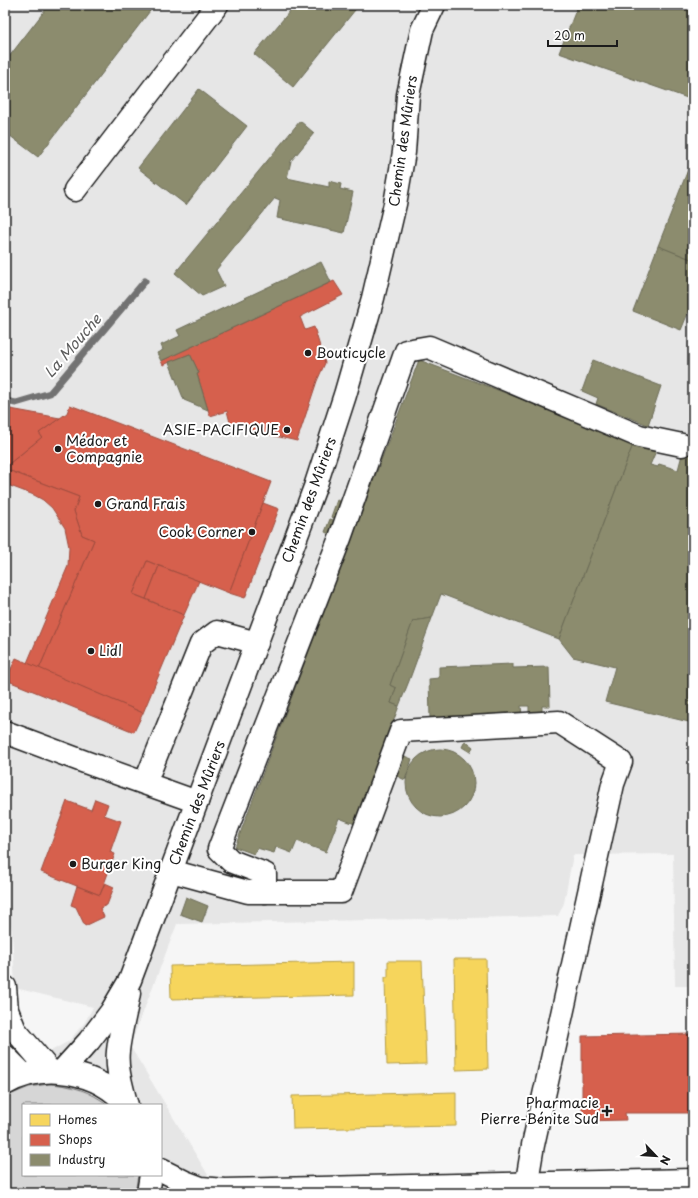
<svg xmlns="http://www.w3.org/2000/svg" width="698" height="1198" viewBox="0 0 698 1198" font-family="'Playpen Sans',sans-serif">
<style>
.built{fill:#e6e6e6;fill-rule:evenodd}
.green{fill:#d6d6d6;stroke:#797979}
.homes{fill:#f6d55c;stroke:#b59e49}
.shops{fill:#d6604d;stroke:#9e4c3e}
.industry{fill:#8c8c6e;stroke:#6a6a55}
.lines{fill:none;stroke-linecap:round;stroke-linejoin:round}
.stream{stroke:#727272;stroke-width:7}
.minor-casing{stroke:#1c1c1c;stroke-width:25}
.major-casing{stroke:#1c1c1c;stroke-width:25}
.highway-casing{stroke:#1c1c1c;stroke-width:25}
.minor{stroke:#fff;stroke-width:22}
.major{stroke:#fff;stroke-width:22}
.highway{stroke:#fff;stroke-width:22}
.poi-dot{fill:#1c1c1c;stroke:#fff;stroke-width:1.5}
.labels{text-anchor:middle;stroke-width:4;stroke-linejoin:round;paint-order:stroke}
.street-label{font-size:14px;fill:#1c1c1c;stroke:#fff}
.poi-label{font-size:14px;fill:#1c1c1c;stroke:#fff;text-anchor:start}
.water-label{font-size:15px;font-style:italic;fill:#5d5d5d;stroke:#fff}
</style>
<rect width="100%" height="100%" fill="#f6f6f6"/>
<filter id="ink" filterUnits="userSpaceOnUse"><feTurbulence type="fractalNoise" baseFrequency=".025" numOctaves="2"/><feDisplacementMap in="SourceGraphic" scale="8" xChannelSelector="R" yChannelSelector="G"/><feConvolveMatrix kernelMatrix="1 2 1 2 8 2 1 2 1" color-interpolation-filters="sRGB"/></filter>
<g filter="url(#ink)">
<!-- built -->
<path class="built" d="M 5,5 L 693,5 L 693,986 L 675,986 L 673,854 L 573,855 L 564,903 L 558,916 L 177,924 L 130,1046 L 219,1193 L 5,1193 L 5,1070 L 51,1051 L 69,1041 L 85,1022 L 93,1007 L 15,988 L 13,948 L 11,928 L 5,903 ZM 23,1105 L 161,1105 L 161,1175 L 23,1175 Z"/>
<!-- green -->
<path class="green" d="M 49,1084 C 71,1085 90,1091 108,1105 L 23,1105 L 23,1175 L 138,1175 L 135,1193 L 5,1193 L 5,1097 L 29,1087 Z"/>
<!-- homes -->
<g class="homes">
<polygon points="454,959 486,959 488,1069 456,1070"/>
<polygon points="388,961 422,961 426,1064 387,1065 385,977 388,977"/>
<polygon points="354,962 354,995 171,999 170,966"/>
<polygon points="456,1092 456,1126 293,1129 292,1096"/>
</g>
<!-- shops -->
<g class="shops">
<polygon points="334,281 343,295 300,317 305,330 314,327 325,363 317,381 297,441 231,426 227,411 210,416 197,374 199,373 190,354 163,365 161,361"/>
<polygon points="70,405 271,482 229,593 147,561 133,594 184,615 143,713 39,669 94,540 82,535 74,511 79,497 5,469 5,467 42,437 39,433 67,413"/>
<polygon points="5,408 60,418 39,433 42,437 5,467"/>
<polygon points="5,469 79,497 74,511 82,535 94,540 39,669 27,663 68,566 69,547 65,528 52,508 43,500 34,495 5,484"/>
<polygon points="263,503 279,509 245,598 229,593"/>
<polygon points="147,561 159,566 146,599 133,594"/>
<polygon points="159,566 199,581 184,615 146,599"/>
<polygon points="16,658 143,713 134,732 6,680"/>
<polygon points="95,799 108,804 104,815 121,821 110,852 115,854 100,895 41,872 67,801 91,810"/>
<polygon points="105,883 114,887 107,905 100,908 104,917 85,926 76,907 71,905 77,886 100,895"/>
<polygon points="693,1034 693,1113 625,1113 626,1120 582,1121 582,1036"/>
</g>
<!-- industry -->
<g class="industry">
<polygon points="49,5 151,5 153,7 38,157 5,132 5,62"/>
<polygon points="295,5 359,5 293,87 254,54"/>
<polygon points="578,5 693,5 693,100 559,53"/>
<polygon points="199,89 247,126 186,205 138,168"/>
<polygon points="300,121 314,133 291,161 287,178 329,187 329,181 341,184 340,189 353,192 344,233 277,218 280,200 275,198 216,270 224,286 202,296 175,273"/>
<polygon points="693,157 693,260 658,246"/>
<polygon points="658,246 693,260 693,301 681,330 633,311"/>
<polygon points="321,262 331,282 161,361 157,353 163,350 161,345 180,336 177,330"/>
<polygon points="190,354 199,373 197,374 208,410 184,400 169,362"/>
<polygon points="419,360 634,442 559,639 441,594 432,618 413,621 390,685 396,688 391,703 399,706 355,824 339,818 326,852 297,841 292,853 276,847 274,853 257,848 254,854 235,847"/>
<polygon points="593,360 661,386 648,425 596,404 598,398 582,391"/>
<polygon points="634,442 656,451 650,465 658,467 659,464 678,470 684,447 693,448 693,723 605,702 615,667 573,657 559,639"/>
<polygon points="337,500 345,503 339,520 331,517"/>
<polygon points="330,519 339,522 334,536 325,532"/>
<polygon points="432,618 409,681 399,706 391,703 396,688 390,685 413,621"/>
<polygon points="513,664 513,668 549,667 550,706 542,706 542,717 529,718 529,706 521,706 522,715 430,718 429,679 439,678 439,667"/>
<polygon points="465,741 473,747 470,752 462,747"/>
<circle cx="440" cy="783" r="34"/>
<polygon points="404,756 412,759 405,780 397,776"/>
<polygon points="186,897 208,906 202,922 180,914"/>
</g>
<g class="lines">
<!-- stream -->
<polyline class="stream" points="5,401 16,403 50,393 145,281"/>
<defs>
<g id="minor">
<polyline points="75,190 217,5"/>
<polyline points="5,732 85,762 197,802"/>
<polyline points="145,783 201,644 217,632 257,643"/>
<polyline points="171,871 248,892 341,892 401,731 559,722 621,762 613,784 533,1145 525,1193"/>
<polyline points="265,892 265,874 231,861 219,849 340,538 406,351 429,347 639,436 682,445"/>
<polyline points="5,987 7,1010 15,1030 50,1071"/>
<polyline points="61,1072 89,1041 111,1012 130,980 315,487 345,395 373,298 395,204 404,152 408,95 422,30 434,5"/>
<path d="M 126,1103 C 122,1087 116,1068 118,1051 C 120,1031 126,1012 129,993"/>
</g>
<g id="major">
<path d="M 5,1084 C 44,1061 98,1071 127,1105"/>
<polyline points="161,1170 185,1182 201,1188 224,1190 693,1180"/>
<polyline points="148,1193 151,1175"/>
</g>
<polyline id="highway" points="5,1056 24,1075"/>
</defs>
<!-- minor casing -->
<use href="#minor" class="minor-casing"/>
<!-- major casing -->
<use href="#major" class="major-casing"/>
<!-- highway casing -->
<use href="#highway" class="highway-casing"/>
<!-- minor -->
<use href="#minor" class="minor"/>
<!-- major -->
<use href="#major" class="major"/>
<!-- highway -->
<use href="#highway" class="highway"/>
</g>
</g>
<!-- markers -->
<g class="poi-dot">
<circle cx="308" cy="353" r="4"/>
<circle cx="287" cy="430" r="4"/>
<circle cx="58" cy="449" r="4"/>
<circle cx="98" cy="504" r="4"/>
<circle cx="252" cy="532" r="4"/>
<circle cx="91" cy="651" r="4"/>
<circle cx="73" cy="864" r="4"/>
<path d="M605 1105h4v4h4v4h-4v4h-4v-4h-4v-4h4z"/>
</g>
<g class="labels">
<!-- street labels -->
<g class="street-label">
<text transform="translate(403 141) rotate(-82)" y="5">Chemin des Mûriers</text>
<text transform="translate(309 500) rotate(-70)" y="5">Chemin des Mûriers</text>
<text transform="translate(197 803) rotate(-69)" y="5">Chemin des Mûriers</text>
</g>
<!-- poi labels -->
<g class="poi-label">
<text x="316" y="358">Bouticycle</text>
<text x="279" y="435" text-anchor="end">ASIE-PACIFIQUE</text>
<text x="66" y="446">Médor et<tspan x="66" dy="16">Compagnie</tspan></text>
<text x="106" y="509">Grand Frais</text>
<text x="244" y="537" text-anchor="end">Cook Corner</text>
<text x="99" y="656">Lidl</text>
<text x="81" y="869">Burger King</text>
<text x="599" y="1108" text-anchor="end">Pharmacie<tspan x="599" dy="16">Pierre-Bénite Sud</tspan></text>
</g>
<!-- water labels -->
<g class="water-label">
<text transform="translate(73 346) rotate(-49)" y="5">La Mouche</text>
</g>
</g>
<!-- margin -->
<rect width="698" height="1198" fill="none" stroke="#fff" stroke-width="20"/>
<rect x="10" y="10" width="678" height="1178" fill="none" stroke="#1c1c1c" stroke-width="1.5" filter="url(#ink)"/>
<!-- legend -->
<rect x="22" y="1104" width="140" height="72" fill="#ffffff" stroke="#a4a4a4"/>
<rect x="30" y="1114" width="20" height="12" fill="#f6d55c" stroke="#a4a4a4"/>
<text x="58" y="1124" font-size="12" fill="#1c1c1c">Homes</text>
<rect x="30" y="1134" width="20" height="12" fill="#d6604d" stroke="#a4a4a4"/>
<text x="58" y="1144" font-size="12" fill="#1c1c1c">Shops</text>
<rect x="30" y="1154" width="20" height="12" fill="#8c8c6e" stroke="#a4a4a4"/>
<text x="58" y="1164" font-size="12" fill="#1c1c1c">Industry</text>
<!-- north arrow -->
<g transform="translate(656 1156) rotate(115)" stroke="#ffffff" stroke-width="3" paint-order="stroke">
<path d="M0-3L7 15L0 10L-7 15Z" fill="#1c1c1c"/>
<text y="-6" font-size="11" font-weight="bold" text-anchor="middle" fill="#1c1c1c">N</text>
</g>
<!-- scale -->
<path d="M548 40v6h69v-6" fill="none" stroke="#1c1c1c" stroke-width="2"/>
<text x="554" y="40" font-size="12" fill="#1c1c1c" stroke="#ffffff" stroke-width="3" paint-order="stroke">20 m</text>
</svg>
